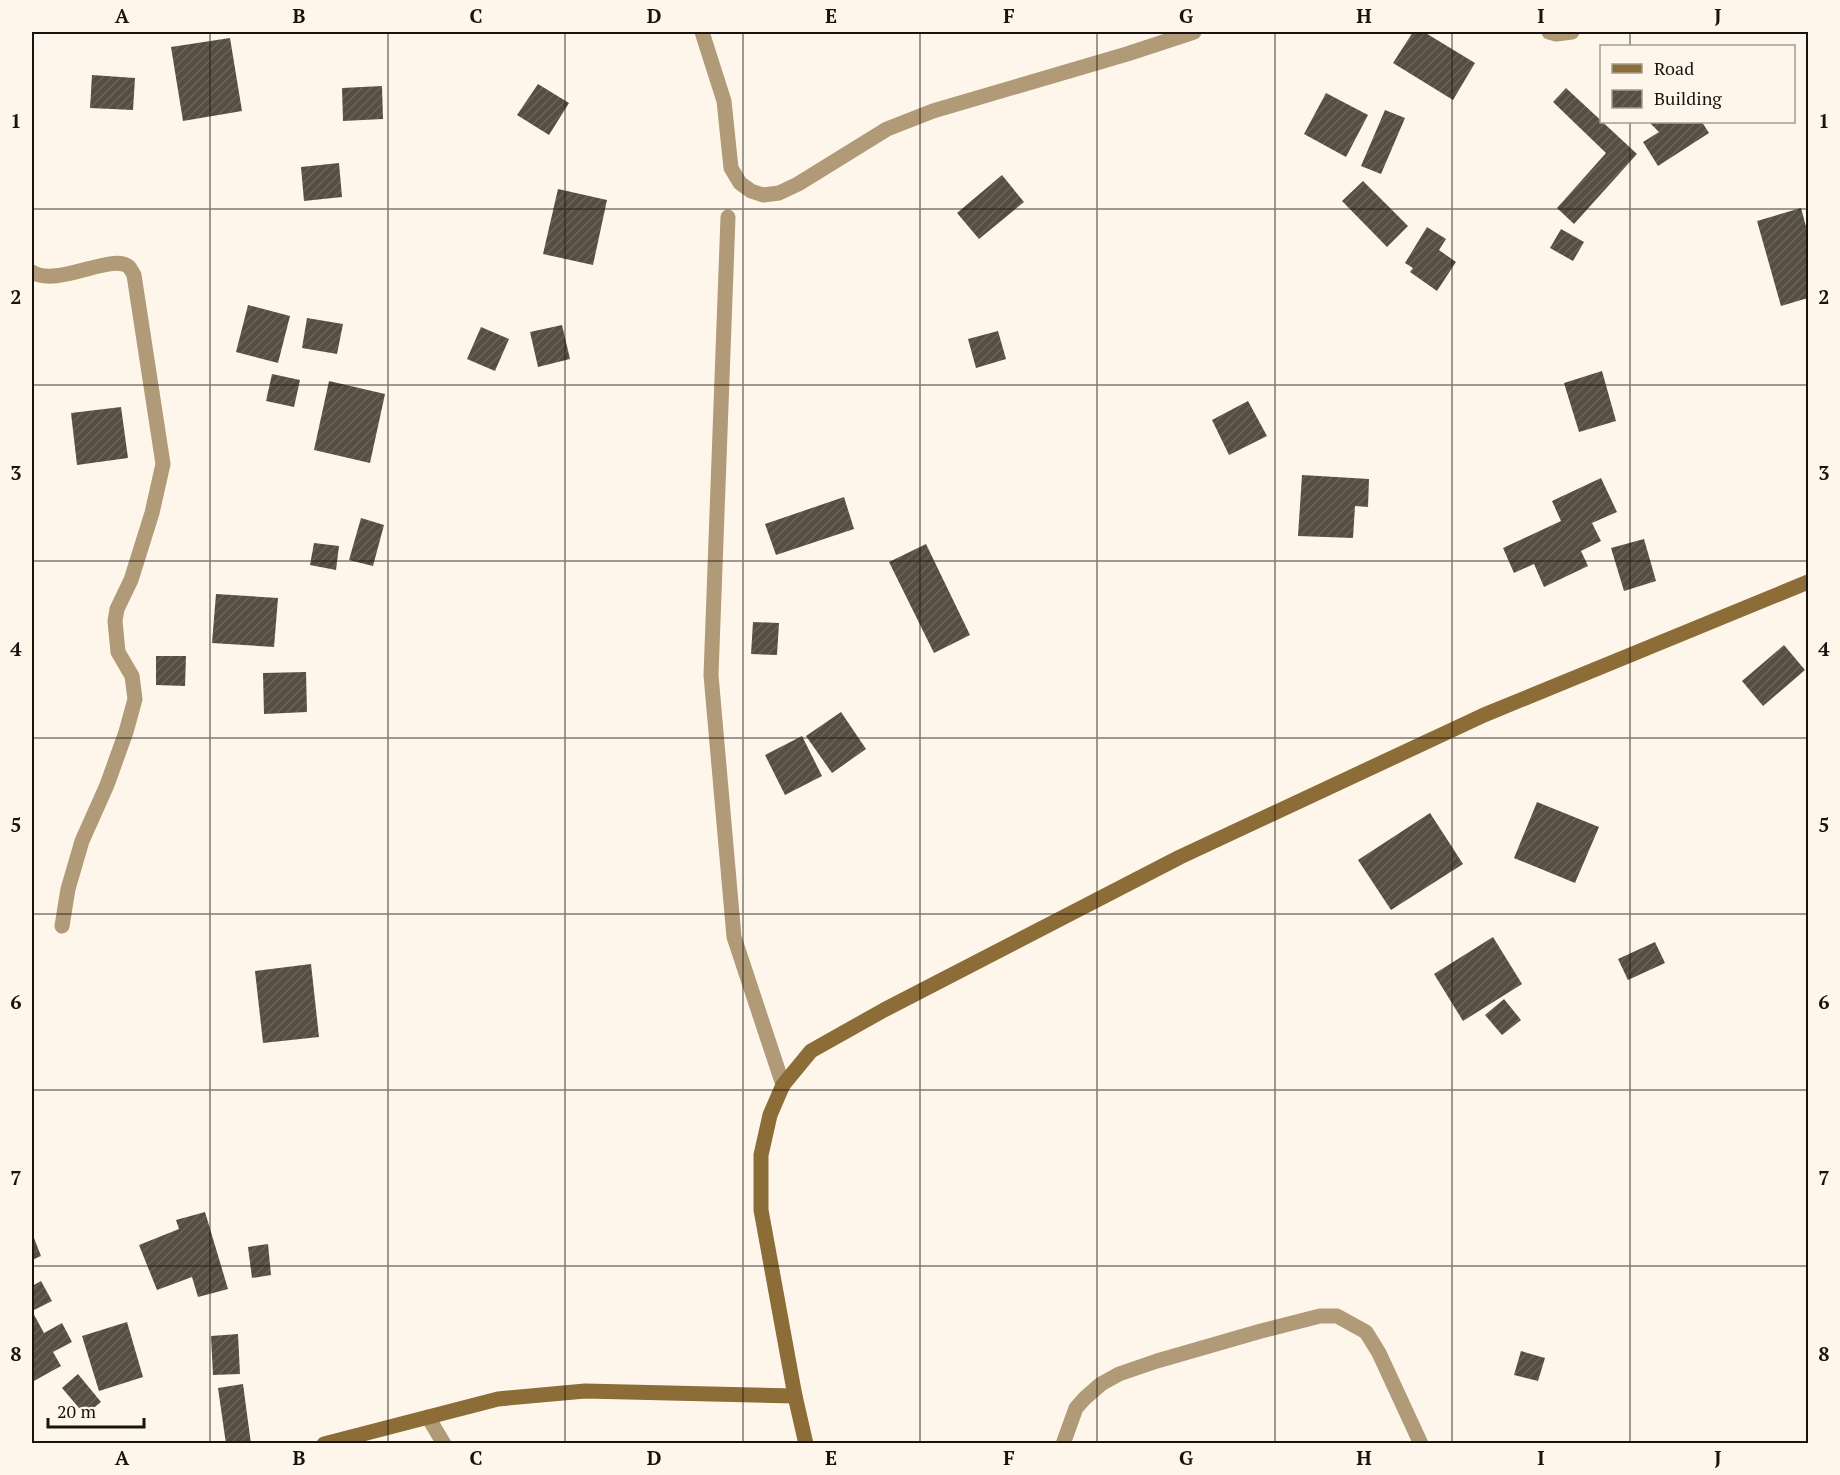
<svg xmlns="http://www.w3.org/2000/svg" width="1840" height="1475" viewBox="0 0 1840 1475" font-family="'PT Serif',serif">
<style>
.building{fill:url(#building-hatch)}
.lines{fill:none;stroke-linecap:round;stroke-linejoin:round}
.street{stroke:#b09a77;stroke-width:15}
.secondary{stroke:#8c6c37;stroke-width:15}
.grid{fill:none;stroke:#17140f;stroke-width:1.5;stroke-opacity:0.55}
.neatline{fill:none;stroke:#17140f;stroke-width:2}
.grid-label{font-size:20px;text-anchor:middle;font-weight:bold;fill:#17140f}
</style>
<defs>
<pattern id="building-hatch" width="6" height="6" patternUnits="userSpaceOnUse" patternTransform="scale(1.5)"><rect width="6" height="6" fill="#564e42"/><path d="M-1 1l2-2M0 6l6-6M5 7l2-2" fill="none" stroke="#6a6359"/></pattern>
</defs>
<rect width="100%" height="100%" fill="#fef6eb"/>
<!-- building -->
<g class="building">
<polygon points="1413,32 1424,32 1475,63 1453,100 1393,63"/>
<polygon points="230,38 242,111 183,121 171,47"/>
<polygon points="92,75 135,78 133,110 90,108"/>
<polygon points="538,84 569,103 549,135 517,115"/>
<polygon points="382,86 383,119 343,121 342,88"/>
<polygon points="1566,88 1637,154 1574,224 1557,208 1606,153 1553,102"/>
<polygon points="1326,93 1368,115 1346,157 1304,134"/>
<polygon points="1385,110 1405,118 1381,174 1361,166"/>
<polygon points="1649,122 1702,122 1709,133 1658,166 1643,142 1659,132"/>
<polygon points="339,163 342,197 304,201 301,167"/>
<polygon points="1002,175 1024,202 979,239 957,213"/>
<polygon points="1363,181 1408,226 1387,247 1342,201"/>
<polygon points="558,189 607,200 593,265 543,254"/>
<polygon points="1801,208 1808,234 1808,298 1781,306 1757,221"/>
<polygon points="1427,227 1446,239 1439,250 1456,262 1437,291 1410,272 1413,268 1405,263"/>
<polygon points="1561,229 1584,242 1573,261 1550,248"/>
<polygon points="248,305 290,316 278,363 236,352"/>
<polygon points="307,318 343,324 337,354 302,348"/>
<polygon points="562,325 570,359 538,367 530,332"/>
<polygon points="481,327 509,339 495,371 467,359"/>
<polygon points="998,331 1006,359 976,368 968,339"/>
<polygon points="1602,371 1616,421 1579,432 1564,383"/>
<polygon points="272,374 300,380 294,407 266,401"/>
<polygon points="329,381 385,394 370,463 314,450"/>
<polygon points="1248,401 1267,436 1229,455 1212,420"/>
<polygon points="121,407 128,458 77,465 71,413"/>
<polygon points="1302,475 1369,479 1368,507 1355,506 1353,538 1298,536"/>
<polygon points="1601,478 1617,512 1592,523 1601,541 1581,551 1588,566 1544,587 1534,564 1514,573 1503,548 1561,521 1552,501"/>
<polygon points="844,497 854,529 776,555 765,524"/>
<polygon points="361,518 384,525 373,566 349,560"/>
<polygon points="1644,539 1656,581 1624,591 1611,548"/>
<polygon points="314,543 339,546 336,570 310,565"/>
<polygon points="926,544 970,635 934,653 889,562"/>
<polygon points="216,594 278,598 274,647 212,643"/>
<polygon points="753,622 779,623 777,655 751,654"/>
<polygon points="1784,645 1805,670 1763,706 1742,681"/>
<polygon points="156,656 186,656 185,686 156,685"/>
<polygon points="306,672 307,712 264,714 263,673"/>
<polygon points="841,712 866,749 832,773 806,736"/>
<polygon points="802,736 822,776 785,795 765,755"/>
<polygon points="1537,802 1599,827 1575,883 1514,858"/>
<polygon points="1430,813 1463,864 1391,910 1358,860"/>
<polygon points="1493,937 1522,984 1463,1021 1434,974"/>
<polygon points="1655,942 1665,963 1628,980 1618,959"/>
<polygon points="311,964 319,1037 263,1043 255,971"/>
<polygon points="1504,999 1521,1020 1502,1035 1485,1015"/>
<polygon points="205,1212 228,1289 198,1297 192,1277 157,1290 139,1245 179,1229 176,1220"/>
<polygon points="32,1238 34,1238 41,1256 32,1260"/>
<polygon points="268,1244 271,1275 252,1278 248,1247"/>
<polygon points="41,1281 52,1301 32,1311 44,1333 62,1323 72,1342 53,1352 61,1366 32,1382 32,1286"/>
<polygon points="127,1322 143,1377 99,1391 82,1336"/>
<polygon points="238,1334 240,1374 213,1375 211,1336"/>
<polygon points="1521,1351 1545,1358 1538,1381 1514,1375"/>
<polygon points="78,1374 101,1402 85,1415 62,1388"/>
<polygon points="243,1384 251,1444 226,1444 218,1388"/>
</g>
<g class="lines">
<!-- street -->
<g class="street">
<polyline points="702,32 724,101 731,168 740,183 751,191 763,195 779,193 798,184 887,129 933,111 1127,54 1194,32"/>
<polyline points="1549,32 1556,34 1572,32"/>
<polyline points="728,217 711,675 734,937 783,1085"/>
<path d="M 32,272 C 57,288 113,252 129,267 C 131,269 132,272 134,275 L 163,464 L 152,513 L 131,580 L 117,609 L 115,621 L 118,652 L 132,676 L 135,699 L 126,732 L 107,785 L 82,841 L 68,889 L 62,926"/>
<polyline points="428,1417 444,1444"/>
<polyline points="1063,1444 1076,1408 1085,1398 1101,1384 1119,1374 1157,1361 1261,1331 1320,1316 1337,1316 1366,1332 1379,1353 1421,1444"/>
</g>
<!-- secondary -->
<g class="secondary">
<polyline points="324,1444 498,1399 585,1391 795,1396"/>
<polyline points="806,1444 795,1396 761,1210 761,1155 770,1115 783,1085 811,1051 884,1010 1180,857 1484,715 1808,582"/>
</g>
</g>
<!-- grid -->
<path class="grid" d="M 210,32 L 210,1444M 388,32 L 388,1444M 565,32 L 565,1444M 743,32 L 743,1444M 920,32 L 920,1444M 1097,32 L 1097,1444M 1275,32 L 1275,1444M 1452,32 L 1452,1444M 1630,32 L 1630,46M 1630,122 L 1630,1444M 32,209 L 1808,209M 32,385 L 1808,385M 32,561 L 1808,561M 32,738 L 1808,738M 32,914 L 1808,914M 32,1090 L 1808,1090M 32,1266 L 1808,1266"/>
<!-- border -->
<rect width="1840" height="1475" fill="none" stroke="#fef6eb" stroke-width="66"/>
<!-- legend -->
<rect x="1600" y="45" width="195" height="78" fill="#fef6eb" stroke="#a29c93" stroke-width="1.5"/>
<rect x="1612" y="64" width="30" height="9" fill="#8c6c37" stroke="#a29c93" stroke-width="1.5"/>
<text x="1654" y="75" font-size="18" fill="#17140f">Road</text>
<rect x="1612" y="90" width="30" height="18" fill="url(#building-hatch)" stroke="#a29c93" stroke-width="1.5"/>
<text x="1654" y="105" font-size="18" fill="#17140f">Building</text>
<!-- scale -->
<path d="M48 1418v9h96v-9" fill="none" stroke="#17140f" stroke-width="3"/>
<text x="57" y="1418" font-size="18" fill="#17140f" stroke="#fef6eb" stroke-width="4.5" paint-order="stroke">20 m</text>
<rect x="33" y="33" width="1774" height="1409" class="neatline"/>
<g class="grid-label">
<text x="122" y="23">A</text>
<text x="299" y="23">B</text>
<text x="476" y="23">C</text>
<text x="654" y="23">D</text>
<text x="831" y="23">E</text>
<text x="1009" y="23">F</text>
<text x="1186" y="23">G</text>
<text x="1364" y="23">H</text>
<text x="1541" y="23">I</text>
<text x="1718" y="23">J</text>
<text x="16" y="128">1</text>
<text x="1824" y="128">1</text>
<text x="16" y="304">2</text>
<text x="1824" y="304">2</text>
<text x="16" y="480">3</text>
<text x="1824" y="480">3</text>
<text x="16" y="656">4</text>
<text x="1824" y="656">4</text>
<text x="16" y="832">5</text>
<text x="1824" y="832">5</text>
<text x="16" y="1009">6</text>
<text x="1824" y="1009">6</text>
<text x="16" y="1185">7</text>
<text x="1824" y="1185">7</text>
<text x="16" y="1361">8</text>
<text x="1824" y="1361">8</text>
<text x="122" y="1465">A</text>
<text x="299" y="1465">B</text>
<text x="476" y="1465">C</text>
<text x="654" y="1465">D</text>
<text x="831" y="1465">E</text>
<text x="1009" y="1465">F</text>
<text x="1186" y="1465">G</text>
<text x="1364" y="1465">H</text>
<text x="1541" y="1465">I</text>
<text x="1718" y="1465">J</text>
</g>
</svg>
